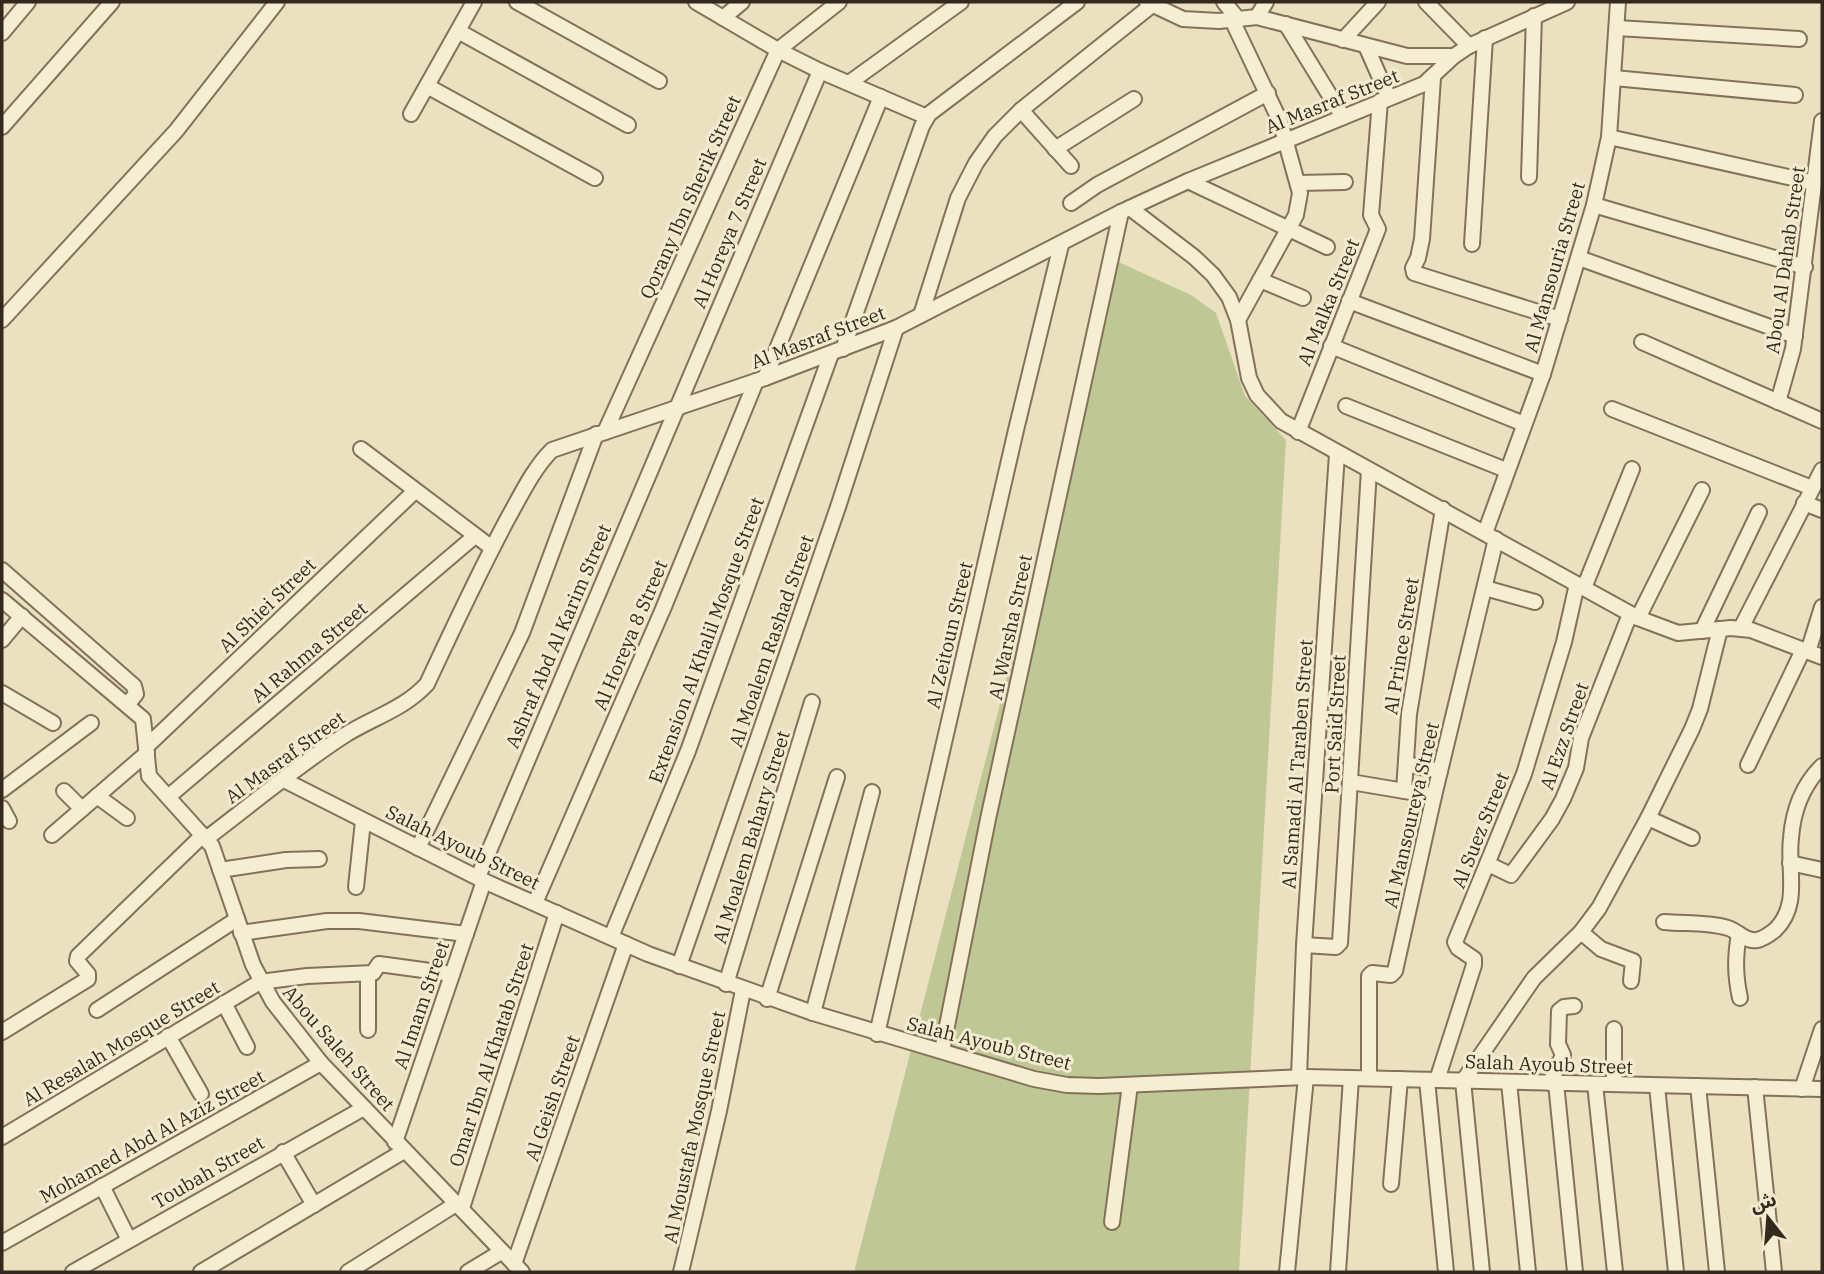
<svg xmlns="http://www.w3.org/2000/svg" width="1824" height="1274" viewBox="0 0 1824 1274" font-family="'IBM Plex Serif','Noto Sans Arabic',serif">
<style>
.green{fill:#bfc895}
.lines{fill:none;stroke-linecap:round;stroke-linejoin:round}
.minor-casing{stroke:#837259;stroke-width:18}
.minor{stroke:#f6eed2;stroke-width:14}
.labels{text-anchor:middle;stroke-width:6;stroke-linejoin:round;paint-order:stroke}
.street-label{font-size:19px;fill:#33291d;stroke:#f3ebcf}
</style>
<rect width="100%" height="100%" fill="#ebe1c0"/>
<!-- green -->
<polygon class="green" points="1114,260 1191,295 1216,313 1245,396 1286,440 1239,1272 854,1272"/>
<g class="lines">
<defs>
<g id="minor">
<polyline points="517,2 659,81"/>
<polyline points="696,2 778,50 820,71 927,117"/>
<polyline points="1147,2 1183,19 1219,21 1257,17 1407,56 1454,56"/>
<polyline points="1224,2 1238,19"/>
<polyline points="1426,2 1469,46"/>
<polyline points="1257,17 1266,2"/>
<polyline points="723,18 742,2"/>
<polyline points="1232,20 1280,121 1300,193 1296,215 1238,320"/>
<polyline points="1286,24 1343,117"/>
<polyline points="1617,28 1799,39"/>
<polyline points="458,31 628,125"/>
<polyline points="2,33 28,2"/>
<polyline points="1343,40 1378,2"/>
<polyline points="1366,46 1389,98"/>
<polyline points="1433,78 1422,239 1418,258 1413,268 1414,273 1560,319"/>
<polyline points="1614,78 1795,95"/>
<polyline points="849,83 961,2"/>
<polyline points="427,86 595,178"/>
<polyline points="1021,110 1071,166"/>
<polyline points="411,114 474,2"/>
<polyline points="2,127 112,2"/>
<polyline points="1609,137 1815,183"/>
<polyline points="1055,149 1134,99"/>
<polyline points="1529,177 1534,16"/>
<polyline points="1188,181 1327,247"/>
<polyline points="1298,183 1345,182"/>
<polyline points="1071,203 1097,185 1268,93"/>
<polyline points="1594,205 1805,267"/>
<polyline points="1130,208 1194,257 1213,275 1229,297 1238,320 1249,378 1257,395 1281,421 1638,618 1678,633 1731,628 1751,630 1822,657"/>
<polyline points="1472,244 1485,38"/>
<polyline points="1579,258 1795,336"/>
<polyline points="1260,280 1303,298"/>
<polyline points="1349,301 1543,374"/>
<polyline points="921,315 958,198 976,163 995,136 1021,110 1152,5"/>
<polyline points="2,320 176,131 277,2"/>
<polyline points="1642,342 1822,421"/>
<polyline points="1331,346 1524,424"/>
<polyline points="843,349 922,126 929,114 1077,2"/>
<polyline points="765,378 881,97"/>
<polyline points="1778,402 1793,349 1822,121"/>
<polyline points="1346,406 1506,470"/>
<polyline points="1612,409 1812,488"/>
<polyline points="605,432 778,50 839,2"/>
<polyline points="1298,432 1378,229 1371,215 1380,101"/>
<polyline points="361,449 492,548"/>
<polyline points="1804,503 1822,510"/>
<polyline points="1485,533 1543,374 1594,205 1609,137 1618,2"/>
<polyline points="2,570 134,686 136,694 127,705"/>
<polyline points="1485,588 1535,602"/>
<polyline points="1584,588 1632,469"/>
<polyline points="2,600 143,719 149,776 212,846 253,965 273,1002 321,1063 522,1272"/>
<polyline points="1638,618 1702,490"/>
<polyline points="1741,628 1822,470"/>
<polyline points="1702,631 1759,512"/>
<polyline points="2,640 22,616"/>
<polyline points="1808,652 1822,607"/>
<polyline points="2,693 53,723"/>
<polyline points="146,747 415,491"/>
<polyline points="1406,764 1440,771"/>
<polyline points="1748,765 1803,650"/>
<polyline points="284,780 484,881 648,954 813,1013 1034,1079 1067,1085 1099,1086 1306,1077 1822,1089"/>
<polyline points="1351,782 1434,796"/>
<polyline points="2,790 91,723"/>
<polyline points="64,791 82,809"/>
<polyline points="1404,791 1409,714 1443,509"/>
<polyline points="97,796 127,818"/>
<polyline points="168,797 475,536"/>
<polyline points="2,808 9,821"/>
<polyline points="1648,818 1692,838"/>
<polyline points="52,835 147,753"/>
<path d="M 207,838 C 252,804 297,766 345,735 C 374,717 404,709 427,684 C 453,628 479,572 508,518 C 521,495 533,469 552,450 L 765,378 L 896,328 L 1121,212 L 1188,181 L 1424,84 L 1454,56 L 1469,46 L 1567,2"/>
<polyline points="418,848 522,633 596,434"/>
<polyline points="1790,863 1822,870"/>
<polyline points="1488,864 1511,875 1552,819 1563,799 1576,768 1581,738 1630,614"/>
<polyline points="220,870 286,860 319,859"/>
<polyline points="478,877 820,71"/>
<polyline points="356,887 363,821"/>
<polyline points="535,903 663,609 756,381"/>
<path d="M 1664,922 C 1684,924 1708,922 1728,928 C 1738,931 1745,942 1757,940 C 1763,939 1770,934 1775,930 C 1801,905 1787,870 1791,838 C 1793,811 1803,785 1822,766"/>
<polyline points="1581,932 1601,949 1633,961 1631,981"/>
<polyline points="241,933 327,921 359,921 466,934"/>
<path d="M 1739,934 C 1735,957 1735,975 1740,998"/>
<polyline points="611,937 688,751 831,354"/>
<polyline points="1304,945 1336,947 1340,943 1369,470"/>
<polyline points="679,966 838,507 896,328"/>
<polyline points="726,984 812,702"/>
<polyline points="767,999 837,777"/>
<polyline points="224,1003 247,1047"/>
<polyline points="97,1010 237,919"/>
<polyline points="813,1013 872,792"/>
<polyline points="1614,1029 1614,1084"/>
<polyline points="368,1030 368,974"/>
<polyline points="2,1032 88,979 88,974 77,961 78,956 203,835"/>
<polyline points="877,1034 1016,430 1061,245"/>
<polyline points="168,1036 201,1094"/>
<polyline points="942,1051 988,819 1121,212"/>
<polyline points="1299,1077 1304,945 1337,454"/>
<polyline points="1369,1078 1369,976 1372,973 1391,975 1395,971 1434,796 1496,539"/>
<polyline points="1427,1080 1446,1272"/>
<polyline points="1437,1080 1474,965 1474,959 1458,948 1455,942 1524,774 1564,642 1577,584"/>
<polyline points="1509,1082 1528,1272"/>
<polyline points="1550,1083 1563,1055 1558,1044 1559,1011 1564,1007 1574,1006"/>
<polyline points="1556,1083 1575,1272"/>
<polyline points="1595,1084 1615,1272"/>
<polyline points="1657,1086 1676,1272"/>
<polyline points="1698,1086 1717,1272"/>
<polyline points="1755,1087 1774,1272"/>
<polyline points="1802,1089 1822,1029"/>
<polyline points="2,1137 260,982 307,976 373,973 379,964 452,974"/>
<polyline points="395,1142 484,881"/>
<polyline points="283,1152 314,1205"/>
<polyline points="1391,1184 1400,1079"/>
<polyline points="102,1186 129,1240"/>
<polyline points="462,1208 557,913"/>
<polyline points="1112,1222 1130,1085"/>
<polyline points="2,1243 321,1063"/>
<polyline points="514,1264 626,944"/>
<polyline points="73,1272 364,1108"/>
<polyline points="201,1272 404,1151"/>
<polyline points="348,1272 456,1204"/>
<polyline points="468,1272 501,1252"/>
<polyline points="681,1272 719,1111 743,990"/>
<polyline points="1287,1272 1306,1077"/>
<polyline points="1338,1272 1351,1078"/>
<polyline points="1482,1272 1463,1081 1534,978 1581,932 1599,908 1648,818 1692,729 1700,709 1720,629"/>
</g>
</defs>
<!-- minor casing -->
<use href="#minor" class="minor-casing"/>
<!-- minor -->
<use href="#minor" class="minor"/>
</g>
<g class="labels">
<!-- street labels -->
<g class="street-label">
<text transform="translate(1332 101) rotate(-22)" y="7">Al Masraf Street</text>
<text transform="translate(690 197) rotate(-66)" y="7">Qorany Ibn Sherik Street</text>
<text transform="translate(729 233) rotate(-67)" y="7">Al Horeya 7 Street</text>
<text transform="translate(1785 260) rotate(-82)" y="7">Abou Al Dahab Street</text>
<text transform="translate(1554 267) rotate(-74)" y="7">Al Mansouria Street</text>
<text transform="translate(1328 302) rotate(-68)" y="7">Al Malka Street</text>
<text transform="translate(818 337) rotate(-21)" y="7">Al Masraf Street</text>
<text transform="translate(267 605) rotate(-44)" y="7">Al Shiei Street</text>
<text transform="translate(1010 627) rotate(-78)" y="7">Al Warsha Street</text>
<text transform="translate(630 635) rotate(-67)" y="7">Al Horeya 8 Street</text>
<text transform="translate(949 635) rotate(-77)" y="7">Al Zeitoun Street</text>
<text transform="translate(558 636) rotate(-67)" y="7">Ashraf Abd Al Karim Street</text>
<text transform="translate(706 640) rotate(-70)" y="7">Extension Al Khalil Mosque Street</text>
<text transform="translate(771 641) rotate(-71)" y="7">Al Moalem Rashad Street</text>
<text transform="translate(1401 646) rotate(-81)" y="7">Al Prince Street</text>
<text transform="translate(309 652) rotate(-40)" y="7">Al Rahma Street</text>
<text transform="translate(1335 724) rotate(-87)" y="7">Port Said Street</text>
<text transform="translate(1564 736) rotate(-71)" y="7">Al Ezz Street</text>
<text transform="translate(285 757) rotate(-36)" y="7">Al Masraf Street</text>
<text transform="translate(1297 764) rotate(-86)" y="7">Al Samadi Al Taraben Street</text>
<text transform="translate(1411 815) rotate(-77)" y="7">Al Mansoureya Street</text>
<text transform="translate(1480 830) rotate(-68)" y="7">Al Suez Street</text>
<text transform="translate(751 837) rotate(-73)" y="7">Al Moalem Bahary Street</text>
<text transform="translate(463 847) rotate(26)" y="7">Salah Ayoub Street</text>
<text transform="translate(421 1005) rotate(-71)" y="7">Al Imam Street</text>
<text transform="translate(121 1043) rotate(-31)" y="7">Al Resalah Mosque Street</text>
<text transform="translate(989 1043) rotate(14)" y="7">Salah Ayoub Street</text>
<text transform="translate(339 1048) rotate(49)" y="7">Abou Saleh Street</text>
<text transform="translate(491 1055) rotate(-72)" y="7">Omar Ibn Al Khatab Street</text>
<text transform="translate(1549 1064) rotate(2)" y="7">Salah Ayoub Street</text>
<text transform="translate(552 1098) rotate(-71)" y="7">Al Geish Street</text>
<text transform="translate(694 1127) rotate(-78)" y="7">Al Moustafa Mosque Street</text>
<text transform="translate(152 1136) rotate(-29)" y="7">Mohamed Abd Al Aziz Street</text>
<text transform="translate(208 1172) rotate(-30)" y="7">Toubah Street</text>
</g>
</g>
<!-- border -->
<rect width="1824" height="1274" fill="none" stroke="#33291d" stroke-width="7"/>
<!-- north arrow -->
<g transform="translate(1768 1218) rotate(343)" stroke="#f3ebcf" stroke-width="5" paint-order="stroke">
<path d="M0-5L12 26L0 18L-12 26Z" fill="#33291d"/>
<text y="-10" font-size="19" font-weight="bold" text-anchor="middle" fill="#33291d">ش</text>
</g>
</svg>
